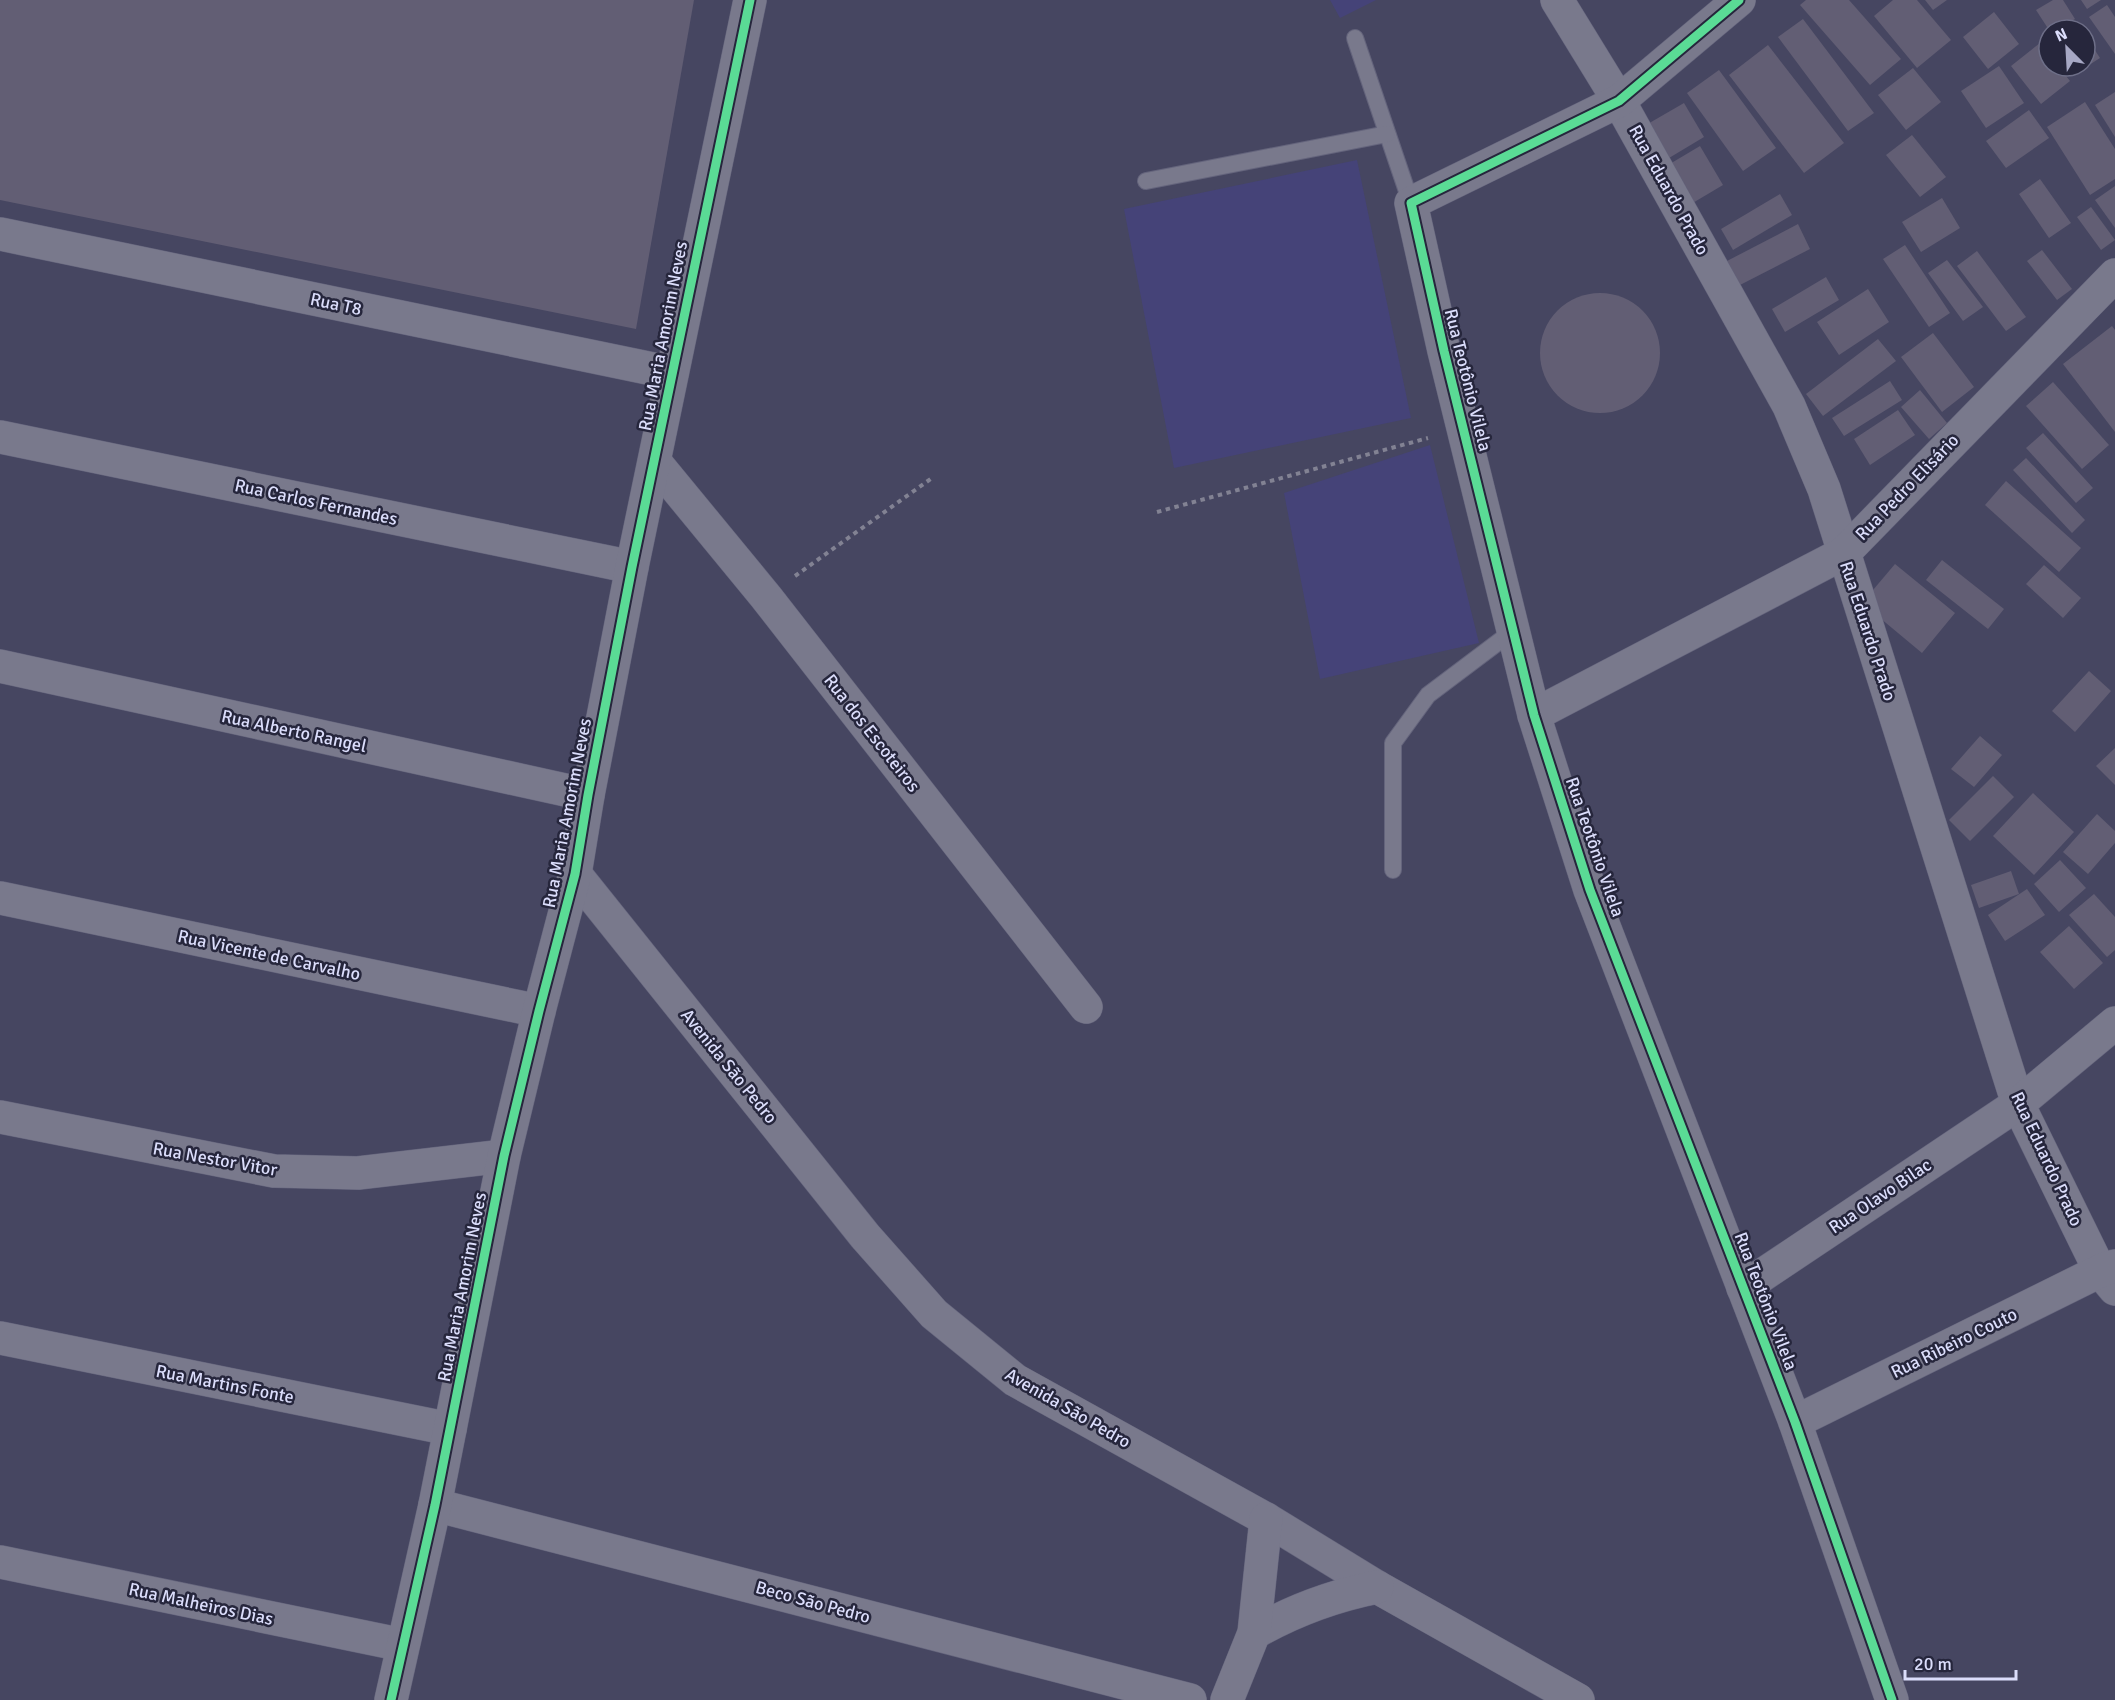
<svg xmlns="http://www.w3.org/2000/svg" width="2115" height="1700" viewBox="0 0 2115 1700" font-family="Signika,sans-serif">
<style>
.built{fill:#454378}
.building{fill:#625e74}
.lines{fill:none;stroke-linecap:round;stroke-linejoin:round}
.service-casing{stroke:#64647c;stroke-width:18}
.minor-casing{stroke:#64647c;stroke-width:34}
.path{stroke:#828293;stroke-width:4;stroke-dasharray:4.5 4.5;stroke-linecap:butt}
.service{stroke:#79798c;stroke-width:16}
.minor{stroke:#79798c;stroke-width:33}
.cycleway-casing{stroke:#26263c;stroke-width:13}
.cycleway{stroke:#5adb95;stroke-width:9}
.labels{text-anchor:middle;stroke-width:5;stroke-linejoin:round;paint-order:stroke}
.street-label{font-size:18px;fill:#dbddfb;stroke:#26263c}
</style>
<rect width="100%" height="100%" fill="#464661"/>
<!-- built -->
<g class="built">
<polygon points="1330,0 1376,0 1340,18"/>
<polygon points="1357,160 1411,418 1174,468 1124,209"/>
<polygon points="1430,445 1479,643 1320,679 1284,493"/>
</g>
<!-- building -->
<g class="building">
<polygon points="0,0 694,0 636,329 0,200"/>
<polygon points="1806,0 1849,0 1901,59 1870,85 1800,5"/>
<polygon points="1893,0 1917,0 1951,40 1917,68 1874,16"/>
<polygon points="1925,0 1947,0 1933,10"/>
<polygon points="2053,0 2063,0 2075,19 2057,30 2049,30 2036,10"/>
<polygon points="2081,0 2101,0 2087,9"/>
<polygon points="2107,5 2115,17 2115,54 2089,17"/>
<polygon points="1994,12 2019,44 1988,69 1963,37"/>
<polygon points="1803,19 1874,113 1848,131 1778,37"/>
<polygon points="2078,24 2082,30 2068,30"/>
<polygon points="2085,35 2100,58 2072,76 2065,66 2085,66"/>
<polygon points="2040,43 2049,54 2049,66 2058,66 2070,81 2041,104 2011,66"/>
<polygon points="1768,45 1844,143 1804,173 1729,75"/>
<polygon points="1999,66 2024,103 1986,128 1961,91"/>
<polygon points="1913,68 1941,102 1906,130 1878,95"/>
<polygon points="1719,70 1776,148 1743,171 1687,93"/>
<polygon points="2115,92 2115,137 2095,105"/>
<polygon points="2085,102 2115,149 2115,179 2090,195 2047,127"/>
<polygon points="1684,103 1704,137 1659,164 1639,129"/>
<polygon points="2029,110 2049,138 2006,168 1986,141"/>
<polygon points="1912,135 1946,177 1920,197 1886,155"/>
<polygon points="1700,146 1723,185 1686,207 1663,168"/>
<polygon points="2040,179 2071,223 2049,238 2019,194"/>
<polygon points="2115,186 2115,228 2095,200"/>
<polygon points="1780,194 1792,215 1733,250 1721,229"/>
<polygon points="1942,198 1960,228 1921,252 1902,222"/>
<polygon points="2091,207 2115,240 2101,250 2077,217"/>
<polygon points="1798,224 1810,249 1740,285 1727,261"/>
<polygon points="1905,245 1950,313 1929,327 1883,259"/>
<polygon points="2042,250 2072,289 2057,300 2027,261"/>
<polygon points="1977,251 2026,317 2006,331 1957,266"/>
<polygon points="1947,260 1983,307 1963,321 1928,273"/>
<polygon points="1826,277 1839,300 1785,332 1772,309"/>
<polygon points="1868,289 1889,322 1839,355 1817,322"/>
<circle cx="1600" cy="353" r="60"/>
<polygon points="2112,326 2115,330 2115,432 2063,364"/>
<polygon points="1933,333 1974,387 1942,412 1901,357"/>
<polygon points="1878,339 1896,361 1823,416 1806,394"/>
<polygon points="1890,381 1902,400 1844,436 1832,418"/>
<polygon points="2053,382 2109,445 2082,469 2026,406"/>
<polygon points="1920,390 1947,423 1929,439 1901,407"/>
<polygon points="1898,410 1915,435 1870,465 1854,439"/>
<polygon points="2043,433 2093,488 2076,503 2026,448"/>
<polygon points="2026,458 2085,520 2072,533 2013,470"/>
<polygon points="2006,481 2081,548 2059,572 1985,505"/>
<polygon points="1942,560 2004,609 1988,629 1926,580"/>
<polygon points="1895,564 1955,613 1922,653 1862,603"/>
<polygon points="2044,565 2081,598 2063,618 2026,584"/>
<polygon points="2089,671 2111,691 2075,732 2052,711"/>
<polygon points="1980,736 2002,755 1974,787 1951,769"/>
<polygon points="2115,748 2115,785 2096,766"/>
<polygon points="1993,776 2014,797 1970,841 1949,820"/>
<polygon points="2033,793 2074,832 2034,875 1993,836"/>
<polygon points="2097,814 2115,831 2115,843 2088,874 2063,852"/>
<polygon points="2060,860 2086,888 2059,912 2034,884"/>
<polygon points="2011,871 2019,894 1979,908 1971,885"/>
<polygon points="2027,889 2045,915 2005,941 1988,915"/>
<polygon points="2094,894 2115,917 2115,950 2107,957 2069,915"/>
<polygon points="2069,926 2103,963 2074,989 2040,952"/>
</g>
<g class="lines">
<defs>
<g id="service">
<polyline points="1355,38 1411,203"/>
<polyline points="1146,181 1387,134"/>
<polyline points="1393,870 1393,743 1428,695 1513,631"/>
</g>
<g id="minor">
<polyline points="1557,0 1619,101 1789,406 1824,489 2018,1104 2100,1271 2115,1289"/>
<polyline points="1739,0 1619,101 1411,203 1444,351 1534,715 1590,890 1795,1422 1892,1700"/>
<polyline points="0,234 672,373"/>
<polyline points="0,437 632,567"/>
<polyline points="655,462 766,597 1086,1007"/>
<polyline points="0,666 588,795"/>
<polyline points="1534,715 1844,553 2115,275"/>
<polyline points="575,874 865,1236 934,1314 1015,1380 1266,1519 1377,1587 1578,1700"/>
<polyline points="0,898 539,1011"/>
<polyline points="0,1117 274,1171 358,1173 504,1156"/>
<polyline points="1743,1288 2018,1104 2115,1023"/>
<polyline points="0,1338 450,1429"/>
<polyline points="1795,1422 2100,1271 2115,1266"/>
<polyline points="435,1505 1190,1700"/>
<polyline points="0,1562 403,1645"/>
<path d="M 1254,1633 C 1294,1610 1332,1596 1377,1587"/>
<polyline points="391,1700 435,1505 504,1156 539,1011 575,874 588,795 632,567 750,0"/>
<polyline points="1227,1700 1254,1633 1266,1519"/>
</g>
</defs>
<!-- service casing -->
<use href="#service" class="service-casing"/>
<!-- minor casing -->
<use href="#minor" class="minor-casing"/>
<!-- path -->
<g class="path">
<polyline points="1157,512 1428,438"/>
<polyline points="795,576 932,478"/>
</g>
<!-- service -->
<use href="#service" class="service"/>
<!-- minor -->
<use href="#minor" class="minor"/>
<defs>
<g id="cycleway">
<polyline points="1739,0 1619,101 1411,203 1444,351 1534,715 1590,890 1795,1422 1892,1700"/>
<polyline points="391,1700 435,1505 504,1156 539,1011 575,874 588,795 632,567 750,0"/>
</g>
</defs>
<!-- cycleway casing -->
<use href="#cycleway" class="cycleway-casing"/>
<!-- cycleway -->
<use href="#cycleway" class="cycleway"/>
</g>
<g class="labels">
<!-- street labels -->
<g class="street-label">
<text transform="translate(1669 190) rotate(61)" y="6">Rua Eduardo Prado</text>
<text transform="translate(336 304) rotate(12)" y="6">Rua T8</text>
<text transform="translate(663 336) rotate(-79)" y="6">Rua Maria Amorim Neves</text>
<text transform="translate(1468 380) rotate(76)" y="6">Rua Teotônio Vilela</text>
<text transform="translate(1907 487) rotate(-46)" y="6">Rua Pedro Elisário</text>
<text transform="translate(316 502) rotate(12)" y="6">Rua Carlos Fernandes</text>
<text transform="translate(1868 631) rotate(72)" y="6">Rua Eduardo Prado</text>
<text transform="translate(294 731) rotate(12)" y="6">Rua Alberto Rangel</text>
<text transform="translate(872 733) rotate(52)" y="6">Rua dos Escoteiros</text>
<text transform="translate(567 813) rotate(-79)" y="6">Rua Maria Amorim Neves</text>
<text transform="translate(1595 847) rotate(71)" y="6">Rua Teotônio Vilela</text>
<text transform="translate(269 955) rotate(12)" y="6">Rua Vicente de Carvalho</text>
<text transform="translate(729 1066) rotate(51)" y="6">Avenida São Pedro</text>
<text transform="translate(215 1159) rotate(10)" y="6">Rua Nestor Vitor</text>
<text transform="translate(2047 1159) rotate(65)" y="6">Rua Eduardo Prado</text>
<text transform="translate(1880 1196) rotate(-34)" y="6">Rua Olavo Bilac</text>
<text transform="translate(462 1287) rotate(-79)" y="6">Rua Maria Amorim Neves</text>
<text transform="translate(1766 1301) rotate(69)" y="6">Rua Teotônio Vilela</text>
<text transform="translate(1954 1343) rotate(-26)" y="6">Rua Ribeiro Couto</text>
<text transform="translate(225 1384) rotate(11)" y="6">Rua Martins Fonte</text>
<text transform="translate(1068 1408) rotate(30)" y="6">Avenida São Pedro</text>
<text transform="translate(813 1602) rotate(15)" y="6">Beco São Pedro</text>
<text transform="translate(201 1604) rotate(12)" y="6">Rua Malheiros Dias</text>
</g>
</g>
<!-- north arrow -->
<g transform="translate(2067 48) rotate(336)"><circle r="28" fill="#26263c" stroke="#6e6f88" stroke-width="1.5"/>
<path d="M0-4.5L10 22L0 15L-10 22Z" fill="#a7a8c5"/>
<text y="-9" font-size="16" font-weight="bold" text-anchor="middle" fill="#dbddfb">N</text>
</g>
<!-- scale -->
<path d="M1905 1670v9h111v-9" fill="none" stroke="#dbddfb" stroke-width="3"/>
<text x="1914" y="1670" font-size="18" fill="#dbddfb" stroke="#26263c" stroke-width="4.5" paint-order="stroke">20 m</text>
</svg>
